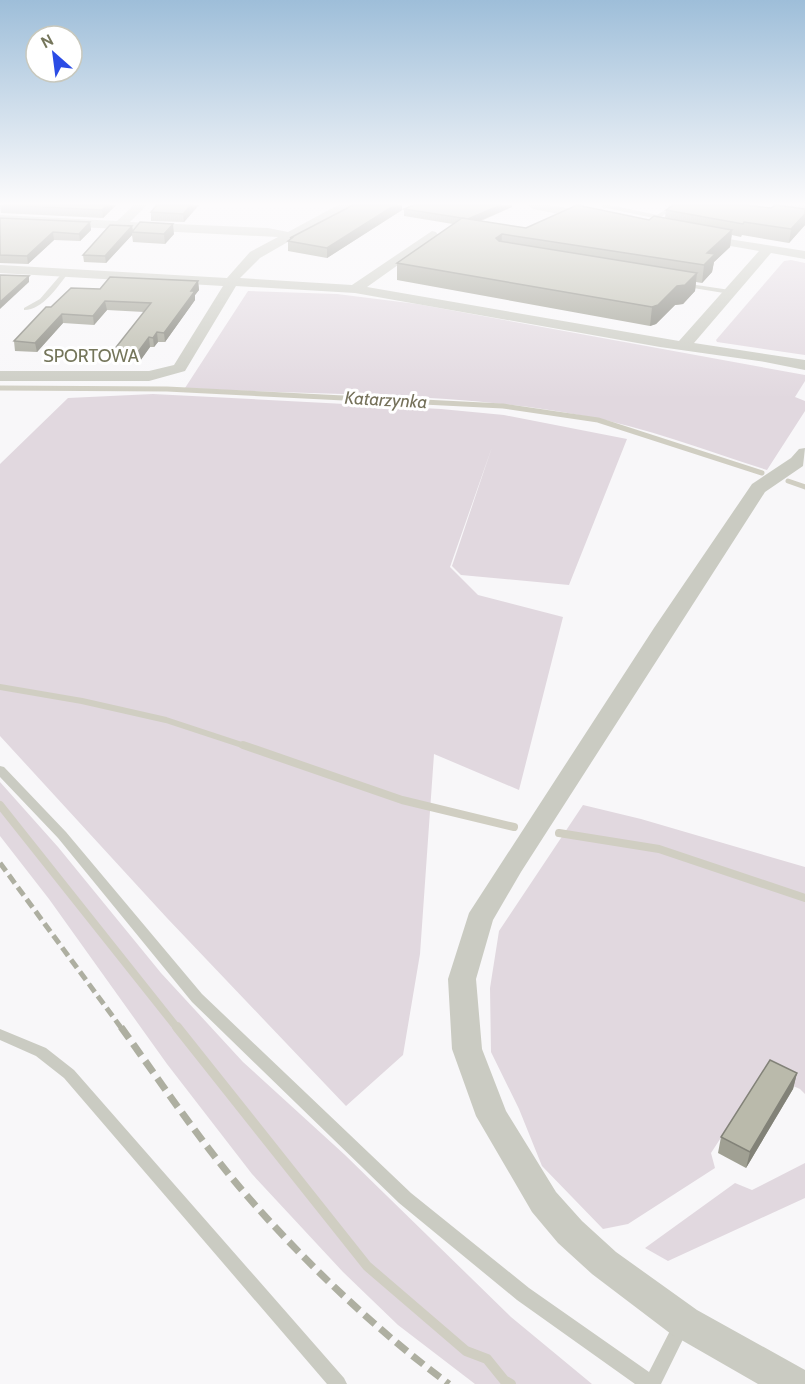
<svg xmlns="http://www.w3.org/2000/svg" width="805" height="1384" viewBox="0 0 805 1384" font-family="Cabin,sans-serif">
<style>
.green{fill:#e1d8df}
.lines{fill:none;stroke-linecap:round;stroke-linejoin:round}
.stream-far3{stroke:#d0cec2;stroke-width:5}
.stream-far2{stroke:#d0cec2;stroke-width:6}
.stream-far1{stroke:#d0cec2;stroke-width:8}
.stream{stroke:#d0cec2;stroke-width:10}
.lane{fill:#cacbc2;fill-rule:evenodd}
.street{fill:#cacbc2;fill-rule:evenodd}
.primary{fill:#dbdbd4;fill-rule:evenodd}
.rail-far1{stroke:#aeafa1;stroke-width:5;stroke-dasharray:10 5;stroke-linecap:butt}
.rail{stroke:#aeafa1;stroke-width:7;stroke-dasharray:14 7;stroke-linecap:butt}
.wall{fill:#a0a093}
.shaded-wall{fill:#828278}
.building{fill:#babaab;stroke:#828278;stroke-width:1.5}
.labels{text-anchor:middle;stroke-width:6;stroke-linejoin:round;paint-order:stroke}
.far-street-label{font-size:18px;fill:#75765b;stroke:#fff}
.far-water-label{font-size:18px;font-style:italic;fill:#75715a;stroke:#fff}
</style>
<rect width="100%" height="100%" fill="#f8f7f9"/>
<!-- green -->
<g class="green">
<polygon points="791,260 805,263 805,355 717,342 716,340 784,261"/>
<path d="M 248,291 L 337,294 L 417,304 L 805,375 L 805,381 L 795,397 L 805,401 L 805,411 L 767,470 C 706,451 646,427 584,416 C 453,391 318,396 185,388 Z"/>
<polygon points="153,394 441,409 504,415 627,439 569,585 461,575 452,566 492,447 450,567 478,595 563,617 519,790 434,754 420,954 403,1055 346,1106 167,918 0,736 0,464 68,398"/>
<polygon points="0,782 58,847 161,973 243,1062 345,1155 511,1317 592,1384 475,1384 398,1325 343,1272 252,1174 167,1064 49,899 0,836"/>
<polygon points="583,805 641,819 805,867 805,1094 800,1089 763,1073 711,1153 715,1168 628,1224 603,1229 542,1166 519,1109 491,1052 490,988 499,931"/>
<polygon points="805,1163 805,1198 668,1261 645,1248 735,1183 752,1190"/>
</g>
<g class="lines">
<!-- stream-far3 -->
<g class="stream-far3">
<polyline points="0,388 167,389 503,406 598,420 762,473"/>
<polyline points="788,481 805,487"/>
</g>
<!-- stream-far2 -->
<polyline class="stream-far2" points="0,687 82,701 166,720 248,747"/>
<!-- stream-far1 -->
<g class="stream-far1">
<polyline points="243,745 402,800 514,827"/>
<polyline points="0,805 178,1029"/>
<polyline points="559,833 659,849 805,898"/>
</g>
<!-- stream -->
<polyline class="stream" points="177,1027 367,1266 466,1351 487,1359 504,1380 511,1384"/>
<!-- lane -->
<g class="lane">
<polygon points="602,205 610,205 657,215 670,207 663,205 678,206 653,222 650,220 653,218 602,207"/>
<path d="M 64,271 L 69,272 C 58,286 43,310 24,310 L 24,308 L 40,299 Z"/>
<polygon points="683,283 730,290 733,292 730,294 681,286 681,284"/>
<polygon points="0,766 4,767 66,832 202,994 411,1193 529,1288 649,1372 676,1319 682,1317 688,1319 690,1325 661,1384 635,1384 517,1300 399,1203 192,1002 58,838 0,777"/>
<polygon points="0,1029 46,1048 74,1070 344,1378 347,1384 327,1384 64,1078 36,1056 0,1040"/>
</g>
<!-- street -->
<g class="street">
<polygon points="134,205 147,205 130,222 268,228 288,232 338,205 352,205 260,258 240,278 352,285 432,231 436,232 438,235 436,238 367,287 679,341 759,251 696,240 694,237 696,234 805,251 805,259 771,253 694,343 805,360 805,370 765,362 660,347 355,293 236,286 185,371 149,381 0,381 0,371 149,371 174,365 223,286 0,273 0,265 227,278 250,252 278,237 0,223 0,215 117,221"/>
<polygon points="527,205 550,205 594,213 600,217 594,221 533,209"/>
<polygon points="805,448 803,466 765,492 521,872 493,920 476,979 482,1049 506,1111 556,1192 582,1221 616,1252 697,1310 805,1370 805,1384 758,1384 671,1334 592,1274 558,1243 532,1212 476,1116 452,1049 448,979 469,913 654,628 752,484 791,458 799,449"/>
</g>
<!-- primary -->
<polygon class="primary" points="787,205 805,205 805,211 790,209"/>
<!-- rail-far1 -->
<polyline class="rail-far1" points="0,863 122,1029"/>
<!-- rail -->
<path class="rail" d="M 121,1027 C 164,1087 206,1150 255,1205 C 313,1270 379,1332 449,1384"/>
</g>
<!-- wall -->
<g class="wall">
<polygon points="0,205 116,205 103,218 1,213"/>
<polygon points="199,205 184,222 151,221 151,212"/>
<polygon points="402,205 402,210 327,258 288,251 288,241 290,239 290,238"/>
<polygon points="512,207 481,221 526,228 649,220 665,218 666,210 805,214 805,225 789,243 742,235 741,237 732,235 730,247 714,262 712,272 702,283 696,282 695,291 683,304 675,305 656,324 650,326 397,280 397,263 453,224 404,216 404,209"/>
<polygon points="0,218 90,222 91,230 80,241 54,240 28,264 0,263"/>
<polygon points="132,226 133,231 174,234 165,244 133,242 132,235 106,263 84,262 83,255"/>
<polygon points="198,281 199,290 195,295 195,300 165,342 158,342 154,347 150,347 140,361 114,360 113,351 144,312 107,310 94,325 63,323 37,352 15,351 14,341 51,307 100,289"/>
<polygon points="797,1073 793,1089 746,1168 718,1153 721,1137"/>
</g>
<!-- shaded-wall -->
<g class="shaded-wall">
<polygon points="107,205 116,205 103,218 102,210"/>
<polygon points="191,205 199,205 184,222 183,214"/>
<polygon points="395,205 402,205 402,210 327,258 327,248"/>
<polygon points="501,205 512,205 512,207 467,226 468,219"/>
<polygon points="805,214 805,225 789,243 791,229"/>
<polygon points="90,222 91,230 80,241 79,234"/>
<polygon points="173,224 174,234 165,244 164,234"/>
<polygon points="132,226 133,232 132,232 132,235 106,263 105,256"/>
<polygon points="732,230 730,247 714,262 712,272 702,283 704,265 707,253"/>
<polygon points="53,232 54,240 28,264 27,256"/>
<polygon points="502,234 501,251 496,238"/>
<polygon points="697,273 695,291 683,304 675,305 656,324 650,326 652,307 677,286"/>
<polygon points="29,276 29,282 0,309 0,302"/>
<polygon points="198,281 199,290 195,295 195,300 165,342 164,333"/>
<polygon points="105,301 107,310 94,325 93,316"/>
<polygon points="62,314 63,323 37,352 35,343"/>
<polygon points="157,332 158,342 154,347 153,338"/>
<polygon points="149,337 150,347 140,361 138,352"/>
<polygon points="797,1073 793,1089 746,1168 750,1152"/>
</g>
<!-- building -->
<g class="building">
<polygon points="3,205 107,205 102,210"/>
<polygon points="157,205 191,205 183,214 151,212"/>
<polygon points="353,205 395,205 327,248 288,241 292,238 290,238"/>
<polygon points="414,205 501,205 468,219 404,209"/>
<polygon points="577,205 649,220 654,216 732,230 707,253 715,254 704,265 502,234 496,238 499,241 697,273 685,285 677,286 658,305 652,307 397,263 462,218 526,228"/>
<polygon points="673,205 746,205 771,208 776,205 805,209 805,214 791,229 744,222 743,224 666,210"/>
<polygon points="0,218 90,222 79,234 53,232 27,256 0,255"/>
<polygon points="140,222 173,224 164,234 132,232"/>
<polygon points="110,225 132,226 105,256 83,255"/>
<polygon points="0,275 29,276 0,302"/>
<polygon points="110,277 198,281 191,291 195,291 164,333 157,332 153,338 149,337 138,352 113,351 151,303 105,301 93,316 62,314 35,343 14,341 46,307 51,307 71,288 100,289"/>
<polygon points="770,1060 797,1073 750,1152 721,1137"/>
</g>
<!-- sky -->
<linearGradient id="sky" x2="0" y2="1"><stop stop-color="#9ebed9"/><stop offset="0.51" stop-color="#fcfbfc"/><stop offset="1" stop-color="#fcfbfc" stop-opacity="0"/></linearGradient>
<rect width="805" height="399" fill="url(#sky)"/>
<g class="labels">
<!-- far-street labels -->
<g class="far-street-label">
<text x="91" y="362">SPORTOWA</text>
</g>
<!-- far-water labels -->
<g class="far-water-label">
<text transform="translate(386 400) rotate(3)" y="6">Katarzynka</text>
</g>
</g>
<!-- north arrow -->
<g transform="translate(54 54) rotate(332)"><circle r="28" fill="#ffffff" stroke="#c8c8bd" stroke-width="1.5"/>
<path d="M0-4.5L10 22L0 15L-10 22Z" fill="#2b4ce5"/>
<text y="-9" font-size="16" font-weight="bold" text-anchor="middle" fill="#75765b">N</text>
</g>
</svg>
